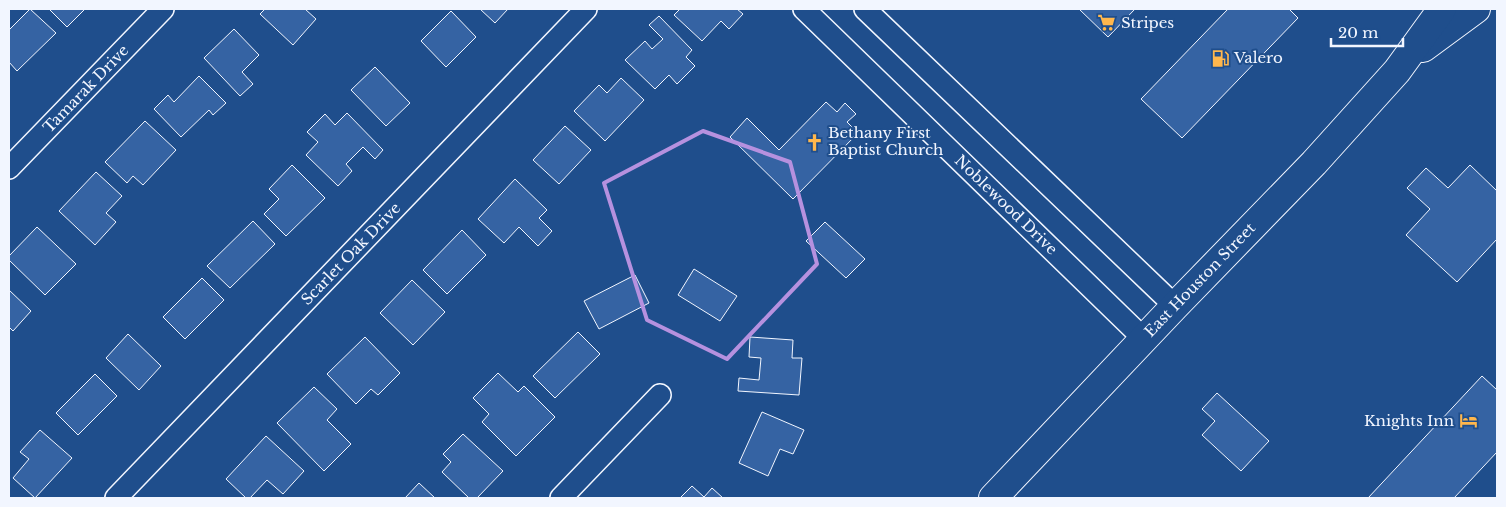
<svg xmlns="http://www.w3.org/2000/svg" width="1506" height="507" viewBox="0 0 1506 507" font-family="'Libre Baskerville',serif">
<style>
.building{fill:#3563a3;stroke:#f2f6ff}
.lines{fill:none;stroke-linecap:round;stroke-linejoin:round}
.street-casing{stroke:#f2f6ff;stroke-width:24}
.secondary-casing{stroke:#f2f6ff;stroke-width:30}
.street{stroke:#1f4e8c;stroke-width:21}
.secondary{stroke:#1f4e8c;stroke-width:28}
.marked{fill:none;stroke:#b691df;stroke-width:4;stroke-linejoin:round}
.labels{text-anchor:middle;stroke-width:4;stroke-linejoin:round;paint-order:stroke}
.poi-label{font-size:15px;fill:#f2f6ff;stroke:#1f4e8c;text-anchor:start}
.street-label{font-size:15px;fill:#f2f6ff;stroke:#1f4e8c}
</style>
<rect width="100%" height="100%" fill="#1f4e8c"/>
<!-- building -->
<g class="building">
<polygon points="30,9 56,33 17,71 9,62 9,30"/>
<polygon points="49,9 85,9 67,27"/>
<polygon points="265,9 305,9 316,19 293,45 260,14"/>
<polygon points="480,9 508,9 495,23"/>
<polygon points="680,9 737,9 743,14 729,29 721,21 702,41 674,15"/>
<polygon points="1079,9 1135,9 1108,37"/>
<polygon points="1228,9 1289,9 1298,18 1182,138 1141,99"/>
<polygon points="451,11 476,37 446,67 421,41"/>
<polygon points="659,16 692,50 686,57 695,66 677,84 669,75 655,89 625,60 645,41 652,49 663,39 649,25"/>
<polygon points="234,29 259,55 242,72 253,84 240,96 204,58"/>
<polygon points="375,67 410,103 386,126 351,90"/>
<polygon points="199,76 226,103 213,115 209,110 181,137 154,109 168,95 174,102"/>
<polygon points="621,78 644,100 605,141 574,111 599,85 607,93"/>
<polygon points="826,102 837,112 845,103 856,114 847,122 858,133 793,199 730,137 747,118 779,150"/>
<polygon points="347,113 383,150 375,159 363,147 346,164 352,171 338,186 306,155 318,142 307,132 325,114 335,125"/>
<polygon points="145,121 176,150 143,185 133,176 127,183 105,162"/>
<polygon points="565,126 591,150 559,184 533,160"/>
<polygon points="292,165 325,198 286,236 264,214 279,199 269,189"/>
<polygon points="1470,165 1497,191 1497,239 1457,282 1406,235 1430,209 1407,188 1426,168 1448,188"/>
<polygon points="96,172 122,196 106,213 116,222 95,245 59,211"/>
<polygon points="515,179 547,210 539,218 552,231 538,246 519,227 504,243 478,219"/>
<polygon points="253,221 275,244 230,288 207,266"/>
<polygon points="825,222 865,259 846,278 806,241"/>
<polygon points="37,227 76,264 45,295 9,260 9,256"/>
<polygon points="462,230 486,255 447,294 423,270"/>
<polygon points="694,269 737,296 720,321 678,295"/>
<polygon points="635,275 649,303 599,329 584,301"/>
<polygon points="202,278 224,300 185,339 163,317"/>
<polygon points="412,280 445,312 413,345 380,313"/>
<polygon points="9,290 31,311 13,331 9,327"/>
<polygon points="578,332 600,354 555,398 533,376"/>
<polygon points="128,334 161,366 139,390 106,358"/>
<polygon points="365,337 400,373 378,395 371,389 356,404 327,374"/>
<polygon points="750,337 793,340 792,358 802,358 799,395 738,391 739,378 759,380 761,358 749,357"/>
<polygon points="498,373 518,392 524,386 555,417 516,456 482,422 489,414 473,398"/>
<polygon points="95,374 117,396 78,435 56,413"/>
<polygon points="1482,376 1497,390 1497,452 1454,498 1368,498"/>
<polygon points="314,387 337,409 327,420 351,444 324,471 277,423"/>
<polygon points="1217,393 1269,441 1241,471 1202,435 1215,421 1202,409"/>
<polygon points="762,412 804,430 793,454 780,449 768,476 739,463"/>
<polygon points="40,430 72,458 35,498 13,478 29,459 20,452"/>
<polygon points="463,434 503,471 477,498 469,498 442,472 451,462 443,454"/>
<polygon points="266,436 304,471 283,494 267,480 250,498 246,498 226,479"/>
<polygon points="419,483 435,498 405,498"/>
<polygon points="692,486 704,497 712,488 723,498 680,498"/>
</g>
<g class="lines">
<defs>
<g id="street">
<polyline points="804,9 1144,339"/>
<polyline points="865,9 1175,306"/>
<polyline points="9,168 163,9"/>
<polyline points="116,498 586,9"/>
<polyline points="561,498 660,395"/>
</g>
<g id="secondary">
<polyline points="1423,48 1476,9"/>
<polyline points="993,498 1175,306 1314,163 1397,71 1442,9"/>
</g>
</defs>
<!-- street casing -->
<use href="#street" class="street-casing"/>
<!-- secondary casing -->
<use href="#secondary" class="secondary-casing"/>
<!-- street -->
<use href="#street" class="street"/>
<!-- secondary -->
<use href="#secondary" class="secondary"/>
</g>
<!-- marked area -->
<path class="marked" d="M 703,131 L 790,162 L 817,264 L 727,359 L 647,320 L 604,183 Z"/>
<!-- icons -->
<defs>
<symbol id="supermarket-bare" viewBox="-9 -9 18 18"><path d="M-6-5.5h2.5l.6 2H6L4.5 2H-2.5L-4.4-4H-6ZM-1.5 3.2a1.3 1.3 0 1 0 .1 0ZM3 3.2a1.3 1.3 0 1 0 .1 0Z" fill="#ffb74d" stroke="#1f4e8c" stroke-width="2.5" paint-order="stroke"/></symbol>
<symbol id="fuel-bare" viewBox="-9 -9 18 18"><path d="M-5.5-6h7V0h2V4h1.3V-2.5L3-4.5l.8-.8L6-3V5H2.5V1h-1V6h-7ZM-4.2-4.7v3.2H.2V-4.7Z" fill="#ffb74d" stroke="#1f4e8c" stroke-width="2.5" paint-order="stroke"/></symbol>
<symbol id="church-bare" viewBox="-9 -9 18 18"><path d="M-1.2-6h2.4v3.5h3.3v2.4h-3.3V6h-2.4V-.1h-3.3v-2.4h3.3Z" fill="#ffb74d" stroke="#1f4e8c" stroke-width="2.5" paint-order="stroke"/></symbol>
<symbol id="hotel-bare" viewBox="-9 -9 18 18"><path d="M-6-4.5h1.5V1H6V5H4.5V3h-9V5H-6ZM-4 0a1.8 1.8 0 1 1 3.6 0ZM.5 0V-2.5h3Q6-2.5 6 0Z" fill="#ffb74d" stroke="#1f4e8c" stroke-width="2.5" paint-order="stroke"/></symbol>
</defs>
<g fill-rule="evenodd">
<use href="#supermarket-bare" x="1094" y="10" width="25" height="25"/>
<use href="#fuel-bare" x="1208" y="46" width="25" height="25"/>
<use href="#church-bare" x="802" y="130" width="25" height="25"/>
<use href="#hotel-bare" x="1456" y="408" width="25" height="25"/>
</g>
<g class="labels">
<!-- poi labels -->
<g class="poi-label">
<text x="1121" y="28">Stripes</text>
<text x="1234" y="63">Valero</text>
<text x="828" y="138">Bethany First<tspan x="828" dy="17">Baptist Church</tspan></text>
<text x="1454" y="426" text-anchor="end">Knights Inn</text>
</g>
<!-- street labels -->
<g class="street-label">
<text transform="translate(86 89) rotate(-46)" y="5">Tamarak Drive</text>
<text transform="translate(1006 205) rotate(44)" y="5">Noblewood Drive</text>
<text transform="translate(351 254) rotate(-46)" y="5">Scarlet Oak Drive</text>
<text transform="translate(1200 280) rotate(-46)" y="5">East Houston Street</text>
</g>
</g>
<!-- border -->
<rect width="1506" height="507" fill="none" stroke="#f2f6ff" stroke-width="20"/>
<!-- scale -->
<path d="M1331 38v8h72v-8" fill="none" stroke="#f2f6ff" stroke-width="2.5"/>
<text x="1338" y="38" font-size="15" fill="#f2f6ff" stroke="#1f4e8c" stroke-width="4" paint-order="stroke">20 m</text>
</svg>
